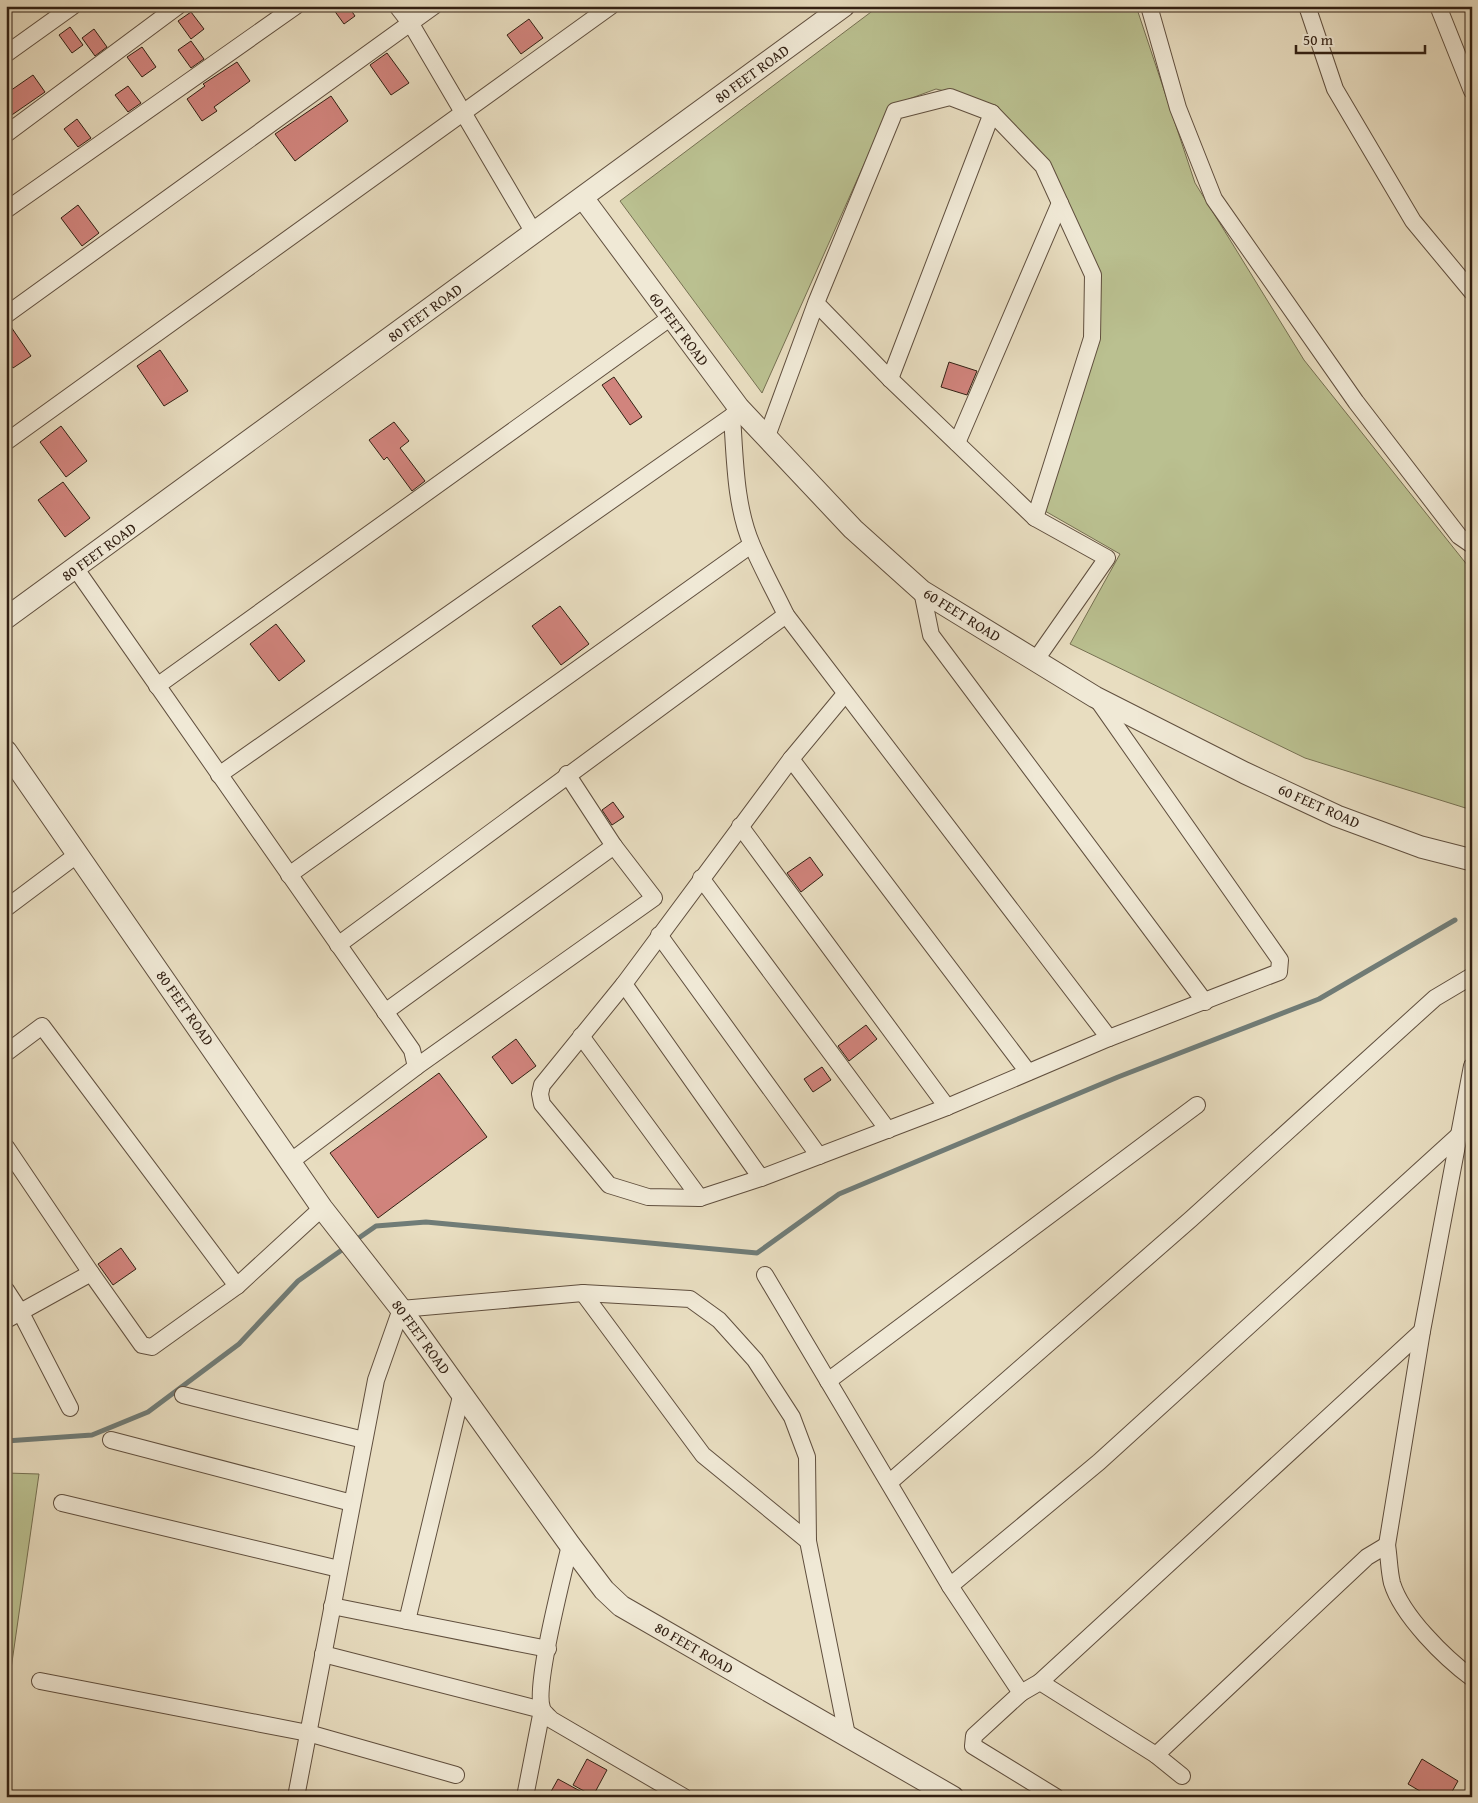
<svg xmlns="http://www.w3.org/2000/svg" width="1478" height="1803" viewBox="0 0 1478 1803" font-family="'Gentium Book Plus',serif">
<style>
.green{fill:#bac090;stroke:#767052}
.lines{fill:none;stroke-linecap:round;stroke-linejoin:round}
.stream{stroke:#707c77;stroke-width:5}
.building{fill:#d1847d;stroke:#322013}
.minor-casing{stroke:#604f3e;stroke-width:18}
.tertiary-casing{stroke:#604f3e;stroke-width:23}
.minor{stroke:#f0e9d6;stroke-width:16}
.tertiary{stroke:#f0e9d6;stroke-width:21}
.labels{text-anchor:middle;stroke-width:5;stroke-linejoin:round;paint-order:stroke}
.street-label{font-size:15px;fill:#322013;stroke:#f0e9d6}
</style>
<rect width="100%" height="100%" fill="#e8ddc0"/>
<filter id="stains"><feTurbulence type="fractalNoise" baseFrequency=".004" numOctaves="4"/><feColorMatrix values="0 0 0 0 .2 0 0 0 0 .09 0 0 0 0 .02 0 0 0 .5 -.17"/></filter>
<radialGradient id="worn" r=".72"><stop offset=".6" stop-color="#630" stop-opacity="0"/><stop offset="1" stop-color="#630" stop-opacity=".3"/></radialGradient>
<!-- green -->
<g class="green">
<polygon points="879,6 1136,6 1195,183 1304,360 1472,571 1472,810 1305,758 1070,644 1120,554 1045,511 1097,335 1097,271 1011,123 978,99 936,89 890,106 762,393 620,201"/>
<polygon points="6,1473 39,1474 6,1704"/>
</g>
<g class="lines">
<!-- stream -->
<g class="stream">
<polyline points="353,1242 376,1226 426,1222 757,1253 839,1194 1118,1077 1319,999 1455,920"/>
<polyline points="6,1441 92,1435 148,1412 239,1344 298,1281 346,1247"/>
</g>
</g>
<!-- building -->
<g class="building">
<polygon points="331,6 348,6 355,16 344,24"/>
<polygon points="191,12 204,29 191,39 178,21"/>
<polygon points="529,19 543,38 521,54 507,35"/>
<polygon points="70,27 83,45 72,53 59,35"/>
<polygon points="94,29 107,47 95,56 82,38"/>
<polygon points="191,41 204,59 191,68 178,50"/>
<polygon points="142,47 156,67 142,77 127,57"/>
<polygon points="387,53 409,83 391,95 370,65"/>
<polygon points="237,62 250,81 214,107 217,111 202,121 187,99 205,86 203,84"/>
<polygon points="33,75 45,92 6,119 7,93"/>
<polygon points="128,86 141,103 128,112 115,95"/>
<polygon points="331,96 348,121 295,161 275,134"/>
<polygon points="77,119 91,138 78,147 64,129"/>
<polygon points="78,205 99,233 82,246 61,218"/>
<polygon points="9,324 31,356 13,368 6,358 6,325"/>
<polygon points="160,350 188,391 164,406 137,366"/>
<polygon points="949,362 977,371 967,395 941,387"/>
<polygon points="614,377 642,417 630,425 602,385"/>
<polygon points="394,422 409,441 400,448 425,481 412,491 387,457 384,460 369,440"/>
<polygon points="61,426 87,461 66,477 40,442"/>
<polygon points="63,482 90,518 65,537 38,500"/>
<polygon points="560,606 589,644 561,665 532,626"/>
<polygon points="276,624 305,661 279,681 250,644"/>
<polygon points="613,802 624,817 612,825 602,810"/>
<polygon points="810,857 823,875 801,892 787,873"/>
<polygon points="866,1025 877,1039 849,1061 838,1046"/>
<polygon points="516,1039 536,1066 512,1084 492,1057"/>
<polygon points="822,1067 831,1080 813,1092 804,1079"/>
<polygon points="439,1073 487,1137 378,1218 330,1153"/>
<polygon points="121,1248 136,1269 113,1285 98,1264"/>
<polygon points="587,1759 607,1770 593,1796 573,1785"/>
<polygon points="1422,1759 1458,1781 1449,1797 1430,1797 1408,1784"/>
<polygon points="558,1779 591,1797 548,1797"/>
</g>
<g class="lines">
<defs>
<g id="minor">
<polyline points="397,6 411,24 534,233"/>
<polyline points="1149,6 1178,108 1214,199 1356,402 1459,536 1472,545"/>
<polyline points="1307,6 1335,89 1413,221 1472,292"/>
<polyline points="1438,6 1472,91"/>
<polyline points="6,54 73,6"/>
<polyline points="6,134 178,6"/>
<polyline points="6,210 296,6"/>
<polyline points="6,315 434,6"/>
<polyline points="890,379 992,113"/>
<path d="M 732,416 C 735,458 735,506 752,545 C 762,569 775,592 786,615 L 1109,1038 L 1279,972 L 1280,960 L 1097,699"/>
<polyline points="766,439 816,303 895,111 950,97 992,113 1043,166 1093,275 1092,338 1035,518 890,379 816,303"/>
<polyline points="6,442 611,6"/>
<polyline points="957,443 1060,203"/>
<polyline points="76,569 412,1050 416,1067 290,1162"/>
<polyline points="922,591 931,635 1205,1002"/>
<polyline points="1035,661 1107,558 1035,518"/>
<polyline points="157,686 670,318"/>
<polyline points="845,694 791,759 624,984 542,1085 540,1094 542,1104 609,1185 648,1197 700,1198 761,1178 947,1107 1109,1038"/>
<polyline points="791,759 1028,1072"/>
<polyline points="219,775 732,416 738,409"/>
<polyline points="740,826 947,1107"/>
<polyline points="289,875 751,545"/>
<polyline points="701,878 888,1130"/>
<polyline points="6,908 78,854"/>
<polyline points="659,935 819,1156"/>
<polyline points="338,945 786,615"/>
<polyline points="624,984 761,1178"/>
<polyline points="385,1012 614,846 567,774"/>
<polyline points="581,1036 700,1198"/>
<polyline points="6,1053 42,1026 237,1286"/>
<polyline points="416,1067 654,898 614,846"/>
<polyline points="6,1147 91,1273"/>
<path d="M 765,1275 L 950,1586 L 1021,1693 L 1040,1682 L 1156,1755 L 1367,1557 L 1387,1545 C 1389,1557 1389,1571 1392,1583 C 1402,1616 1445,1658 1472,1678"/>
<polyline points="6,1290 21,1313 70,1408"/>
<polyline points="583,1293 703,1455 808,1541"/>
<polyline points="6,1320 91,1273 142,1345 152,1347 237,1286 322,1208"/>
<polyline points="828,1381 1197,1105"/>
<polyline points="183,1395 364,1440"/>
<polyline points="111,1440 352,1503"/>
<polyline points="890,1482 1191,1219 1435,998 1472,976"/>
<polyline points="62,1503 339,1569"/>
<path d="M 570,1545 C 563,1575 534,1686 542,1708 C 543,1712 549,1717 552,1720 L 684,1797"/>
<polyline points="1387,1545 1422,1331 1472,1066"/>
<polyline points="950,1586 1099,1462 1459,1135"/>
<polyline points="332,1606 407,1621 462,1392"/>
<polyline points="407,1621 548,1649"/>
<polyline points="323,1654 542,1710 525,1797"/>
<polyline points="40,1681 308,1733 456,1775"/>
<polyline points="1040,1682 1422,1331"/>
<polyline points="1021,1693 974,1736 973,1746 1056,1797"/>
<polyline points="1156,1755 1182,1776"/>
<polyline points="296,1797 376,1380 401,1309 583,1293 690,1299 719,1320 755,1360 792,1417 807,1457 808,1541 847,1735"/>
</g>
<g id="tertiary">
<polyline points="583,198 739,408 853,529 922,591 1095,697 1245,773 1337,816 1421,847 1472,860"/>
<polyline points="6,618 844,6"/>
<polyline points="6,751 322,1208 401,1309 570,1545 604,1590 621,1606 953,1797"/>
</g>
</defs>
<!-- minor casing -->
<use href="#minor" class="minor-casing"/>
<!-- tertiary casing -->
<use href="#tertiary" class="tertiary-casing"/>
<!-- minor -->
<use href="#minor" class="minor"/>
<!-- tertiary -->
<use href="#tertiary" class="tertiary"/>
</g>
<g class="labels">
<!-- street labels -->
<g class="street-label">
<text transform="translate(752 74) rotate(-36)" y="5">80 FEET ROAD</text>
<text transform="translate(425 313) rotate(-36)" y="5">80 FEET ROAD</text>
<text transform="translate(679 329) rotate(53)" y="5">60 FEET ROAD</text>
<text transform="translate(99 552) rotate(-36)" y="5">80 FEET ROAD</text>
<text transform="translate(962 615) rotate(32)" y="5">60 FEET ROAD</text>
<text transform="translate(1319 806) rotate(24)" y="5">60 FEET ROAD</text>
<text transform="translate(185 1008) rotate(55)" y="5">80 FEET ROAD</text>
<text transform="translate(421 1337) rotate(54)" y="5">80 FEET ROAD</text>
<text transform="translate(694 1648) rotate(30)" y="5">80 FEET ROAD</text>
</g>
</g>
<!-- margin -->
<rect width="1478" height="1803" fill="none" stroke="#e8ddc0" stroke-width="25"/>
<rect x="8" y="8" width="1463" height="1788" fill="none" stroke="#322013" stroke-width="2.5"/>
<rect x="12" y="12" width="1453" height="1778" fill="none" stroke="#322013"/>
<!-- scale -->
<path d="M1296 45v8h129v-8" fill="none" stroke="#322013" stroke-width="2.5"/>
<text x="1303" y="45" font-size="15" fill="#322013" stroke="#f0e9d6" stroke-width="4" paint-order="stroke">50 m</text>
<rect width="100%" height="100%" filter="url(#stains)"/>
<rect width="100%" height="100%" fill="url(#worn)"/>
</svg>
